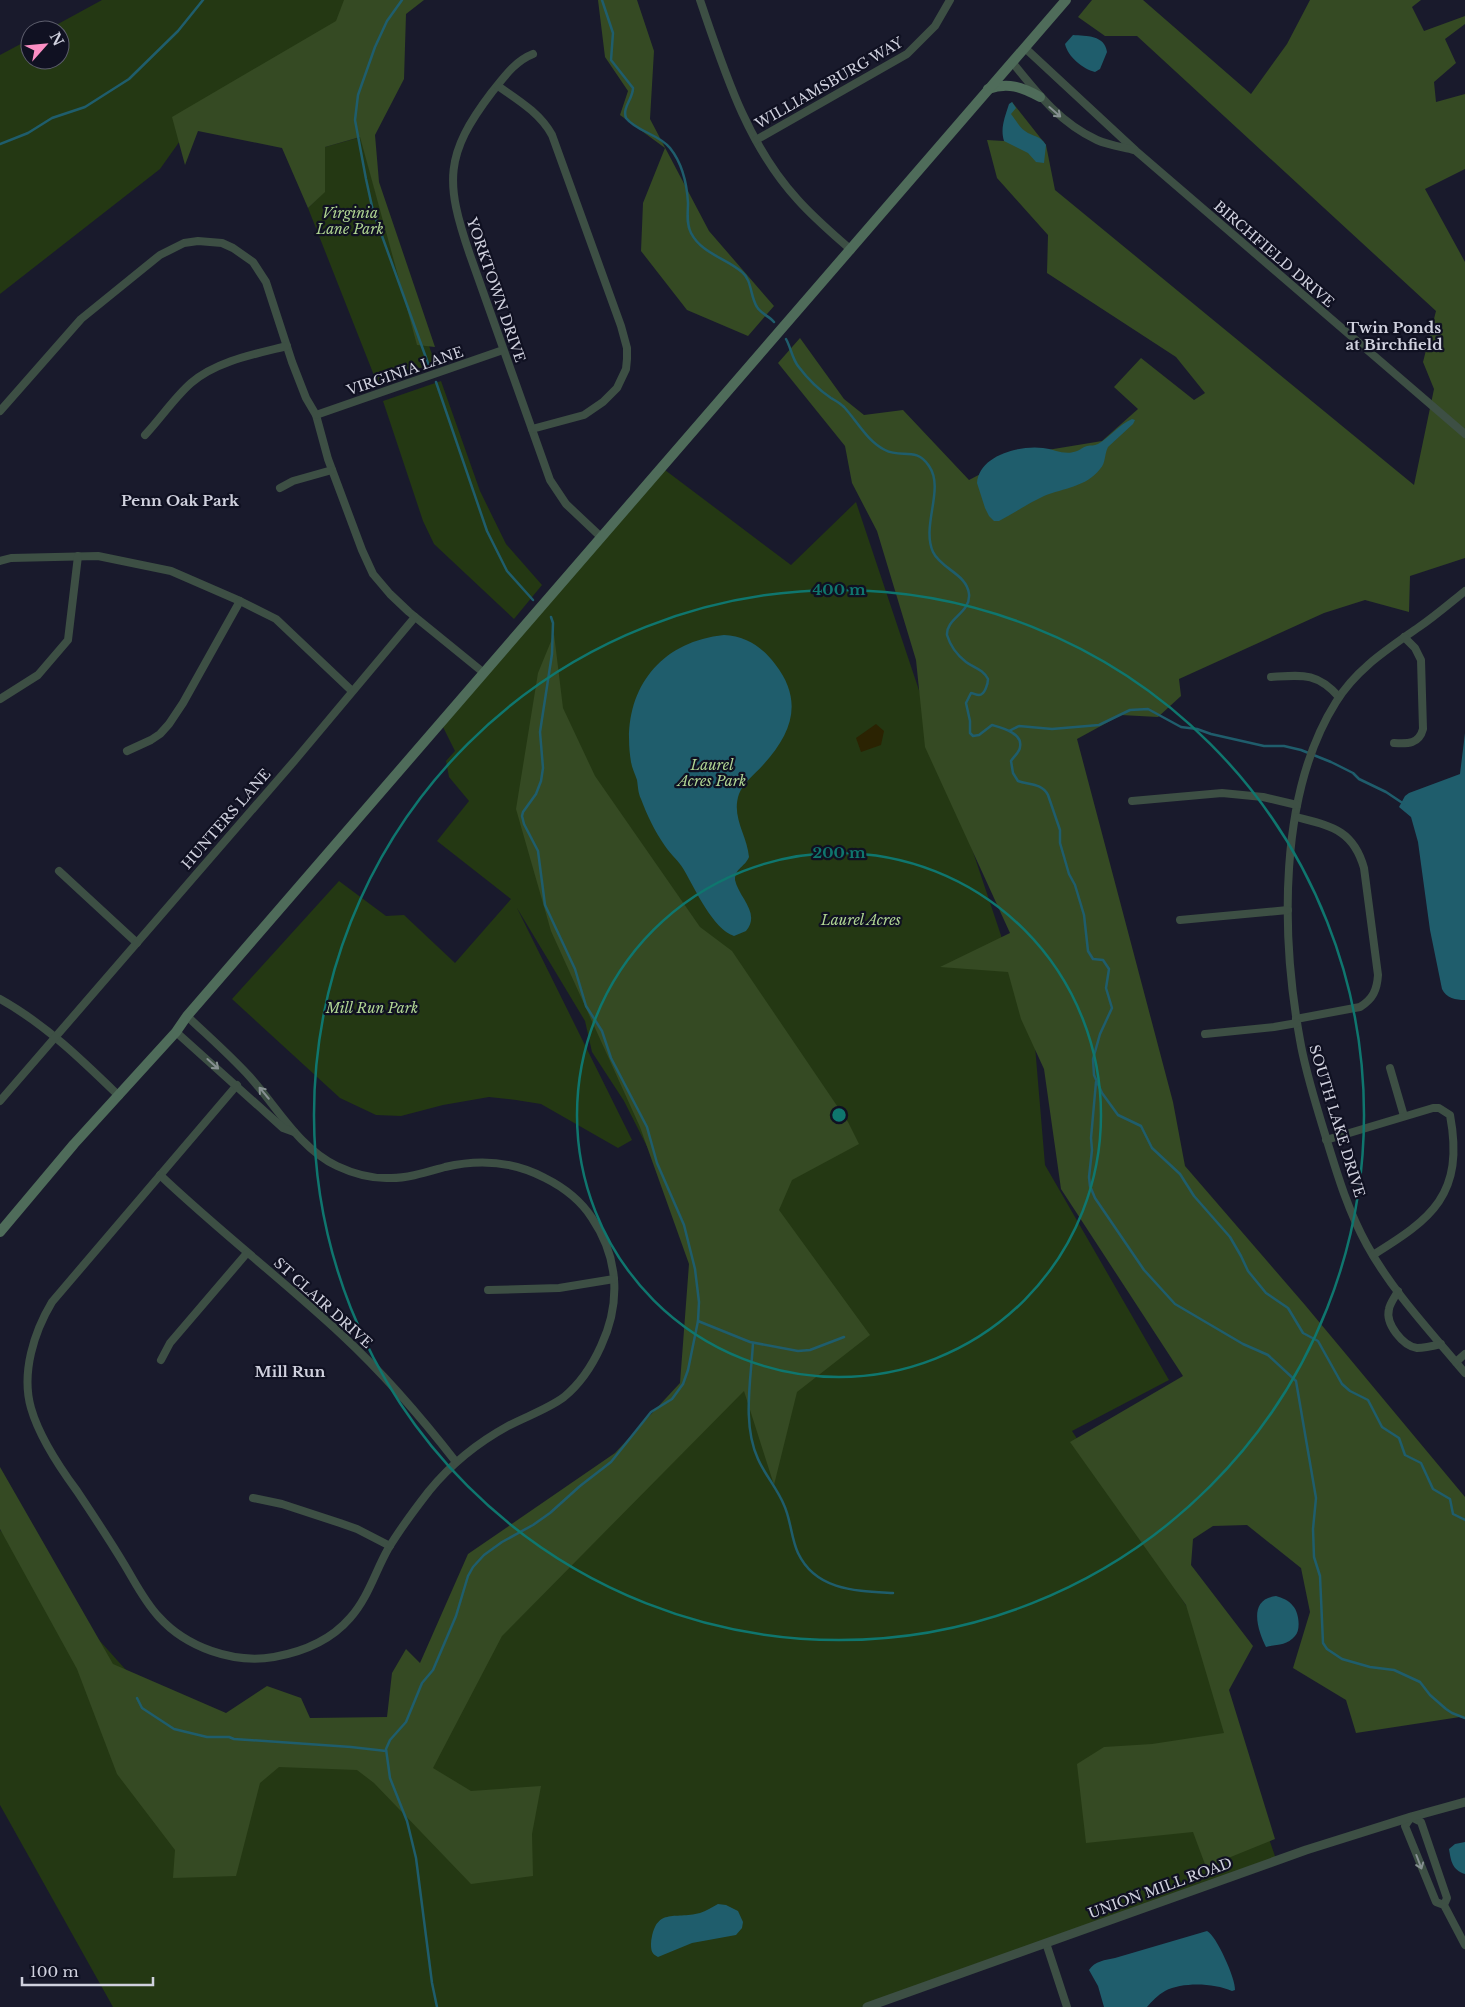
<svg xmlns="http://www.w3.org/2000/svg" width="1465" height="2007" viewBox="0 0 1465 2007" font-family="'Libre Baskerville',serif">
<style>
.green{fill:#243813}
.forest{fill:#354a23}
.sand{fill:#2b2302}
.water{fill:#1f5d6c}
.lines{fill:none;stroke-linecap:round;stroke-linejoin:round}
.stream{stroke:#1f5d6c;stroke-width:2.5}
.minor{stroke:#3d4f44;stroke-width:8}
.tertiary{stroke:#3d4f44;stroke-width:9}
.secondary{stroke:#4f6c5a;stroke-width:10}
.oneway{stroke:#869091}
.ring{fill:none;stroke:#0f766e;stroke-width:2.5}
.labels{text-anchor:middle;stroke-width:4.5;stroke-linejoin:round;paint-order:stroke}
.street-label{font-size:14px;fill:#d0d1de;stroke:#101122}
.park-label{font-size:14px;font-style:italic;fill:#afd492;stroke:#101122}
.neighbourhood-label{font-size:15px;font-weight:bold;fill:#d0d1de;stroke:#101122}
.centre{fill:#0f766e;stroke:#101122;stroke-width:2.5}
.ring-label{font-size:15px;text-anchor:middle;font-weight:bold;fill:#0f766e;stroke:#101122;stroke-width:4.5;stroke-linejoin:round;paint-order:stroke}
</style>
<rect width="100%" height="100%" fill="#191a2c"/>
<!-- green -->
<g class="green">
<polygon points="102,0 355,0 337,24 214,93 160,169 0,294 0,55 30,39 30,60 60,60 60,30 47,30"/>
<polygon points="361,137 376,194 435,363 377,383 308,208 324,192 325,147"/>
<polygon points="441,381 480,491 506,544 542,585 514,619 434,544 423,521 383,401"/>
<polygon points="661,467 791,565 856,502 1034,1034 1045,1165 1169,1380 1072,1431 1191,1613 1276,1859 1069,1935 861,2007 113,2007 0,1805 0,1530 144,1690 316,1753 417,1793 438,1697 730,1364 669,1190 624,1101 592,1052 585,1021 517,908 632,1140 618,1148 541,1104 516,1100 489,1097 443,1105 401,1116 376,1115 340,1098 232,999 339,881 386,916 404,915 455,963 511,899 437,841 469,801 449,777 446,761 455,751 441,723"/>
</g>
<!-- forest -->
<g class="forest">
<polygon points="344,0 424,0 406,14 404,79 375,135 379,182 435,347 417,345 360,137 325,147 325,192 308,208 282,148 198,131 185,165 172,117 336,21"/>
<polygon points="598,0 637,0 654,51 650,119 709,231 774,306 748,336 687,310 641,251 643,203 665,148 620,115 628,91 605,57"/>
<polygon points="1092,0 1143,0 1251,94 1287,44 1310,0 1421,0 1412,7 1424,31 1465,16 1465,24 1445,39 1456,63 1434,82 1436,102 1465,94 1465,169 1425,189 1465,262 1465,558 1410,576 1409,612 1365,600 1324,613 1179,679 1181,696 1158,717 1121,715 1077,739 1173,1102 1185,1166 1305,1305 1465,1497 1465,1719 1460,1717 1356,1733 1346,1700 1293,1668 1310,1612 1301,1568 1247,1525 1213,1526 1193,1539 1191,1565 1253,1646 1229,1690 1275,1839 1206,1867 1193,1832 1086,1843 1077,1764 1104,1747 1152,1744 1224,1733 1186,1605 1070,1442 1183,1376 1061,1189 1044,1069 1021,1019 1008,972 940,967 1010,933 925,747 916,660 877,531 852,483 845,446 778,363 800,338 844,399 864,415 903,410 969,480 1017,455 1102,441 1138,409 1114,387 1141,358 1194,400 1205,393 1176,357 1047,273 1048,235 997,178 987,140 1004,141 1012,102 1046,145 1055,190 1414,485 1434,389 1423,362 1436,311 1137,36 1105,36 1078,17"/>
<polygon points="554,634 563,708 595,776 700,927 732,951 848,1122 859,1144 792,1180 779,1210 870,1335 797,1392 774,1485 744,1391 502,1636 433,1768 471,1791 541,1786 532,1834 533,1876 471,1884 374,1783 357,1770 279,1767 260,1783 236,1876 173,1878 175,1850 117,1774 77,1669 0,1529 0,1467 113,1664 226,1713 267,1686 301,1698 310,1718 387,1717 392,1673 406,1649 420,1663 468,1554 615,1453 680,1383 689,1264 640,1127 551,931 516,809 538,673"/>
</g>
<!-- sand -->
<polygon class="sand" points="876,724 884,731 881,745 861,752 856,738"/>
<!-- water -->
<g class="water">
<path d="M 1073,35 C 1086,36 1105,35 1107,52 L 1100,69 L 1095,72 C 1083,69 1068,57 1065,44 Z"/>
<path d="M 1012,102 L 1016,108 L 1011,114 C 1016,120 1019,127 1025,131 C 1033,137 1040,135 1046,145 L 1044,163 L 1036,162 L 1028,153 L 1004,141 C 1000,128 1005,117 1009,104 Z"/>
<path d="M 1132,419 L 1135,420 L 1133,424 L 1108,447 C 1104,455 1106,463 1100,469 C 1086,487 1064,488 1044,496 C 1029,503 1014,513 999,521 L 994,521 L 989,516 L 985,508 L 977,483 C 979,455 1020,445 1043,448 C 1054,449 1065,456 1077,451 C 1080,450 1083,447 1087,446 C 1091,445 1094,446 1098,444 C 1111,436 1117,426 1132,419 Z"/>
<path d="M 724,635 C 746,636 762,647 775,664 C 804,701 792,733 763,765 C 755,774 743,783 739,794 C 731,817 747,835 749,857 C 745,867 735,868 735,880 C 739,898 761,913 746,931 L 734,936 C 713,929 695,889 684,870 C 679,861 671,855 665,846 C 655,832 647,815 641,799 C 638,793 638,786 637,780 C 635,774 632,768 631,762 C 620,695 656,642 724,635 Z"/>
<path d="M 1465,733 L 1465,1000 C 1456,1000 1446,998 1442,989 L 1430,930 L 1418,842 L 1411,817 L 1399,807 L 1405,796 L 1409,793 L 1460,774 Z"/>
<path d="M 1276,1596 C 1282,1598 1289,1600 1293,1606 C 1299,1612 1301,1630 1295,1636 C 1287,1646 1276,1644 1266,1647 C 1258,1631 1247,1599 1276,1596 Z"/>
<path d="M 1465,1842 L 1465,1874 C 1452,1870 1451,1861 1449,1849 L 1455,1844 Z"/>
<path d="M 718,1904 L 726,1905 L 738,1911 L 743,1922 L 742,1928 L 736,1935 L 692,1943 L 658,1957 C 652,1954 651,1951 651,1944 C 655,1906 674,1920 700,1913 C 706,1911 712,1907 718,1904 Z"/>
<path d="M 1207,1931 C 1216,1935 1236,1979 1235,1990 L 1232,1991 C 1213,1983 1183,1982 1165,1991 C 1158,1995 1152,2001 1147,2007 L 1104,2007 L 1098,1986 L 1089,1970 C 1095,1961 1105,1960 1115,1958 Z"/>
</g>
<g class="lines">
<!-- stream -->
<g class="stream">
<polyline points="402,0 387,21 375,47 358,95 355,120 366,179 373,211 429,366"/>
<path d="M 602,0 L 613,33 L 611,60 L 633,88 C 633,99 622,107 626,118 C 637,132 659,134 670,148 C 682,163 687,185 688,203 C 688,213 686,223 691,233 C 702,254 726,258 742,272 C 752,280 750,296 757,307 C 761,314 769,316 774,322"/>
<polyline points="0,144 28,133 52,118 85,107 129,79 178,31 203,0"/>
<path d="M 786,339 C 791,348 792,358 798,366 C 807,378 819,390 831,398 C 836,401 840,403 844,407 C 857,421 867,441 885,450 C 901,459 916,446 929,466 C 945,489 921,525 933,552 C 941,569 967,574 969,594 C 971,613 946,618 947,635 C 950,645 957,655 966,662 C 974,668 983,669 988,679 C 988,683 985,695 979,695 C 976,695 973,693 971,693 L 966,703 L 970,721 L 970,733 L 973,736 L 979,735 L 992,725 C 1002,728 1023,733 1020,747 C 1020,752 1014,756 1011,761 L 1013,773 L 1018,781 C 1029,785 1042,783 1048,795 L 1060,830 L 1060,843 L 1069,874 L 1075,885 L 1084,915 L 1088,951 L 1093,959 L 1103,960 L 1109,969 L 1106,988 L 1112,1008 L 1100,1034 L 1093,1059 L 1094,1075 L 1102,1093 L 1118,1115 L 1141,1126 L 1152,1148 L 1180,1174 L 1194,1196 L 1230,1237 L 1241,1256 L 1248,1271 L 1266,1293 L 1288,1308 L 1303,1333 L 1318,1341 L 1342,1384 L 1350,1391 L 1368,1400 L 1382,1427 L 1399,1438 L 1405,1455 L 1421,1463 L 1433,1489 L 1450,1499 L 1453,1514 L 1465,1520"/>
<polyline points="436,382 487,531 507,571 533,600"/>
<polyline points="1009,731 1019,726 1052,729 1099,725 1130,710 1148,709 1181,727 1197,729 1211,734 1264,746 1284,746 1301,750 1331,762 1353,773 1359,779 1386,792 1404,804"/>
<polyline points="1096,1082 1091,1138 1092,1150 1089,1177 1090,1186 1095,1198 1144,1270 1175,1304 1243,1344 1268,1355 1296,1381 1316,1498 1313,1529 1314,1557 1320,1576 1323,1643 1327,1649 1342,1659 1370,1667 1394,1670 1420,1682 1430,1695 1446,1709 1452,1713 1465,1718"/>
<polyline points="698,1321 750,1342 798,1351 810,1350 844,1337"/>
<path d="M 753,1343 C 751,1380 742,1424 758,1459 C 765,1475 777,1488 784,1505 C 791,1520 791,1538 798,1553 C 816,1591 857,1591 893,1593"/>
<polyline points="137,1698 142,1708 174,1729 207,1737 229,1737 234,1739 351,1747 386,1751"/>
<polyline points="437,2007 432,1983 416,1858 407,1821 390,1778 386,1749 390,1740 406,1722 422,1683 433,1670 456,1616 468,1576 473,1567 484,1555 502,1542 533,1525 550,1513 580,1486 611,1462 651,1412 672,1399 683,1384 688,1370 698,1321 699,1302 695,1269 684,1225 657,1163 647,1127 611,1058 602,1031 586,1006 575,969 545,905 538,851 524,824 522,816 523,812 536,794 541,781 543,768 540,732 552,654 553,623 551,617"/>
</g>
<!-- minor -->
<g class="minor">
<path d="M 700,0 C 724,70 747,145 798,200 C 814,218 833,234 851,250"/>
<polyline points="1025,48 1136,151 1465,434"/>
<path d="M 533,54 C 515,61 504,77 492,92 C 444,155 445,182 470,255 L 550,480 L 566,504 L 601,537"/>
<path d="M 1012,62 C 1037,93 1060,123 1097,140 C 1108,145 1122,147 1134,150"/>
<path d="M 498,86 C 518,100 540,113 552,135 L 621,326 L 627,348 L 627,359 L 626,369 L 617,388 L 603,402 L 584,415 L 532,429"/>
<polyline points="756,140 907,54 935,26 950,0"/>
<polyline points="0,411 81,319 160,255 184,243 198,241 222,243 233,248 253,262 266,282 292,362 306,398 316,415 328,459 362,550 373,574 390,594 409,612 484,673"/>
<polyline points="316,415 503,350"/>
<path d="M 145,435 C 161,418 174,398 191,383 C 217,361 255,354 287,346"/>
<polyline points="280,488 293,481 332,470"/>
<polyline points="0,561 11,558 98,556 171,571 240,601 276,619 352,691"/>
<path d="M 1465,591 C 1450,603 1435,616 1419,627 C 1388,649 1356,669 1336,702 C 1278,794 1281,936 1300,1040 C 1305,1070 1315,1101 1324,1131 C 1336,1170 1347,1209 1367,1245 C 1392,1291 1431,1332 1465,1373"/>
<path d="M 1271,677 C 1302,675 1317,672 1339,697"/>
<polyline points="0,699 38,675 68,640 78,556"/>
<path d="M 1394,743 C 1408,744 1419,744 1423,729 L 1421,660 L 1415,648 L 1404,637"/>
<polyline points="127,751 151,740 160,734 169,724 183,703 240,601"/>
<polyline points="1132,801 1222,793 1263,797 1297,805"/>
<path d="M 1296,817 C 1330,826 1353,829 1364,868 L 1378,975 C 1377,990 1373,999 1360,1007 L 1296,1019"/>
<polyline points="59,871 137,943"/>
<polyline points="1180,920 1288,910"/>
<path d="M 0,999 C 45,1024 82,1060 119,1096"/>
<path d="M 187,1016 C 208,1036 230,1055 250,1077 C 277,1107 299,1148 337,1166 C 354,1174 372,1179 391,1178 C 409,1178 427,1172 445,1167 C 479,1159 513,1161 545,1178 C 563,1187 581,1201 592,1218 C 619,1258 621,1303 601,1346 C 592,1366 581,1383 564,1397 C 548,1409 527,1416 508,1426 C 477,1443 451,1464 429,1491 C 415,1509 400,1529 388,1549 C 375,1572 368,1598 350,1618 C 331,1640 302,1652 274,1657 C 233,1664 186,1647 159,1617 C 144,1601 135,1582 124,1564 C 109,1539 93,1515 77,1491 C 60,1468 39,1436 31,1408 C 21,1373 34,1332 52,1302 L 237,1085"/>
<polyline points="176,1032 283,1128 294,1132"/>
<polyline points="1205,1034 1274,1027 1297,1023"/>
<polyline points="1390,1068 1404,1116"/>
<polyline points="0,1101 296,759 415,617"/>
<path d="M 1326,1140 L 1433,1108 L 1439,1108 L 1450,1115 C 1465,1195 1431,1219 1373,1255"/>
<path d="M 160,1175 C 219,1231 283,1280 342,1335 C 384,1374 421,1417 456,1462"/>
<polyline points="488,1290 559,1288 614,1279"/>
<path d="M 1398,1291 C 1395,1297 1390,1303 1389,1309 C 1385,1324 1403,1346 1417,1348 C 1425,1348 1433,1346 1441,1344"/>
<polyline points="161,1360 170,1343 247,1253"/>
<polyline points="1456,1362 1465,1354"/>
<polyline points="253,1498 282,1504 340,1523 357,1529 390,1546"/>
<polyline points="1444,1905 1447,1898 1421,1822 1411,1817 1405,1826 1436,1902 1444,1905 1465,1945"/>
<polyline points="1046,1943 1067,2007"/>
</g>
<!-- tertiary -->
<polyline class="tertiary" points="867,2007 1306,1850 1411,1817 1465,1802"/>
<!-- secondary -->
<g class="secondary">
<path d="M 988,89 C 1008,82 1022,87 1040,97"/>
<polyline points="0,1232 74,1144 176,1032 187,1016 1066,0"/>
</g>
</g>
<!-- one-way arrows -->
<defs><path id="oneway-shaft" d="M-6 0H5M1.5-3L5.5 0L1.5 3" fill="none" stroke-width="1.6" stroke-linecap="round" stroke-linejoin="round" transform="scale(1.25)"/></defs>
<g class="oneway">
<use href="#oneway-shaft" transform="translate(1055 112) rotate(41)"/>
<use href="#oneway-shaft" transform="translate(213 1064) rotate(42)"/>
<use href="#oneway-shaft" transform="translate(264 1093) rotate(-130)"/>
<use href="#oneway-shaft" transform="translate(1419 1862) rotate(69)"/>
</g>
<!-- distance rings -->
<g class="ring">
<circle cx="839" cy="1115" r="262"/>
<circle cx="839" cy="1115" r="525"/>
</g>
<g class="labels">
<!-- street labels -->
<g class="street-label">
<text transform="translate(829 83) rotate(-30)" y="5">WILLIAMSBURG WAY</text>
<text transform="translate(1274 254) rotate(41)" y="5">BIRCHFIELD DRIVE</text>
<text transform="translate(496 290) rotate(71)" y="5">YORKTOWN DRIVE</text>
<text transform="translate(405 371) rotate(-19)" y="5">VIRGINIA LANE</text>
<text transform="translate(226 819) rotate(-49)" y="5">HUNTERS LANE</text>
<text transform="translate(1337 1121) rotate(73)" y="5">SOUTH LAKE DRIVE</text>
<text transform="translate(323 1303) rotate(42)" y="5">ST CLAIR DRIVE</text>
<text transform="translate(1160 1888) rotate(-20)" y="5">UNION MILL ROAD</text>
</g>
<!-- park labels -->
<g class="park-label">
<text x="350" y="218">Virginia<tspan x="350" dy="16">Lane Park</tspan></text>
<text x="712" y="770">Laurel<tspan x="712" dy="16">Acres Park</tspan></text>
<text x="861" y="925">Laurel Acres</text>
<text x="372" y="1013">Mill Run Park</text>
</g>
<!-- neighbourhood labels -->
<g class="neighbourhood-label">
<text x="1394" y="333">Twin Ponds<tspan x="1394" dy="17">at Birchfield</tspan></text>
<text x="180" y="506">Penn Oak Park</text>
<text x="290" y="1377">Mill Run</text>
</g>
</g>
<circle cx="839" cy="1115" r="8" class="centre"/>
<g class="ring-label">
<text x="839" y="595">400 m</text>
<text x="839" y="858">200 m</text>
</g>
<!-- north arrow -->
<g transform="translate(45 45) rotate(63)"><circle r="24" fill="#101122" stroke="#5d5e6d"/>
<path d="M0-4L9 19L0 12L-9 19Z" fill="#fb8fc4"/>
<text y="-8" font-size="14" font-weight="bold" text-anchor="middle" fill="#d0d1de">N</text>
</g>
<!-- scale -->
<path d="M22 1977v8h131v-8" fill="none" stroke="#d0d1de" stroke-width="2.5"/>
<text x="30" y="1977" font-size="15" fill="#d0d1de" stroke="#101122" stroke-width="4" paint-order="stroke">100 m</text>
</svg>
